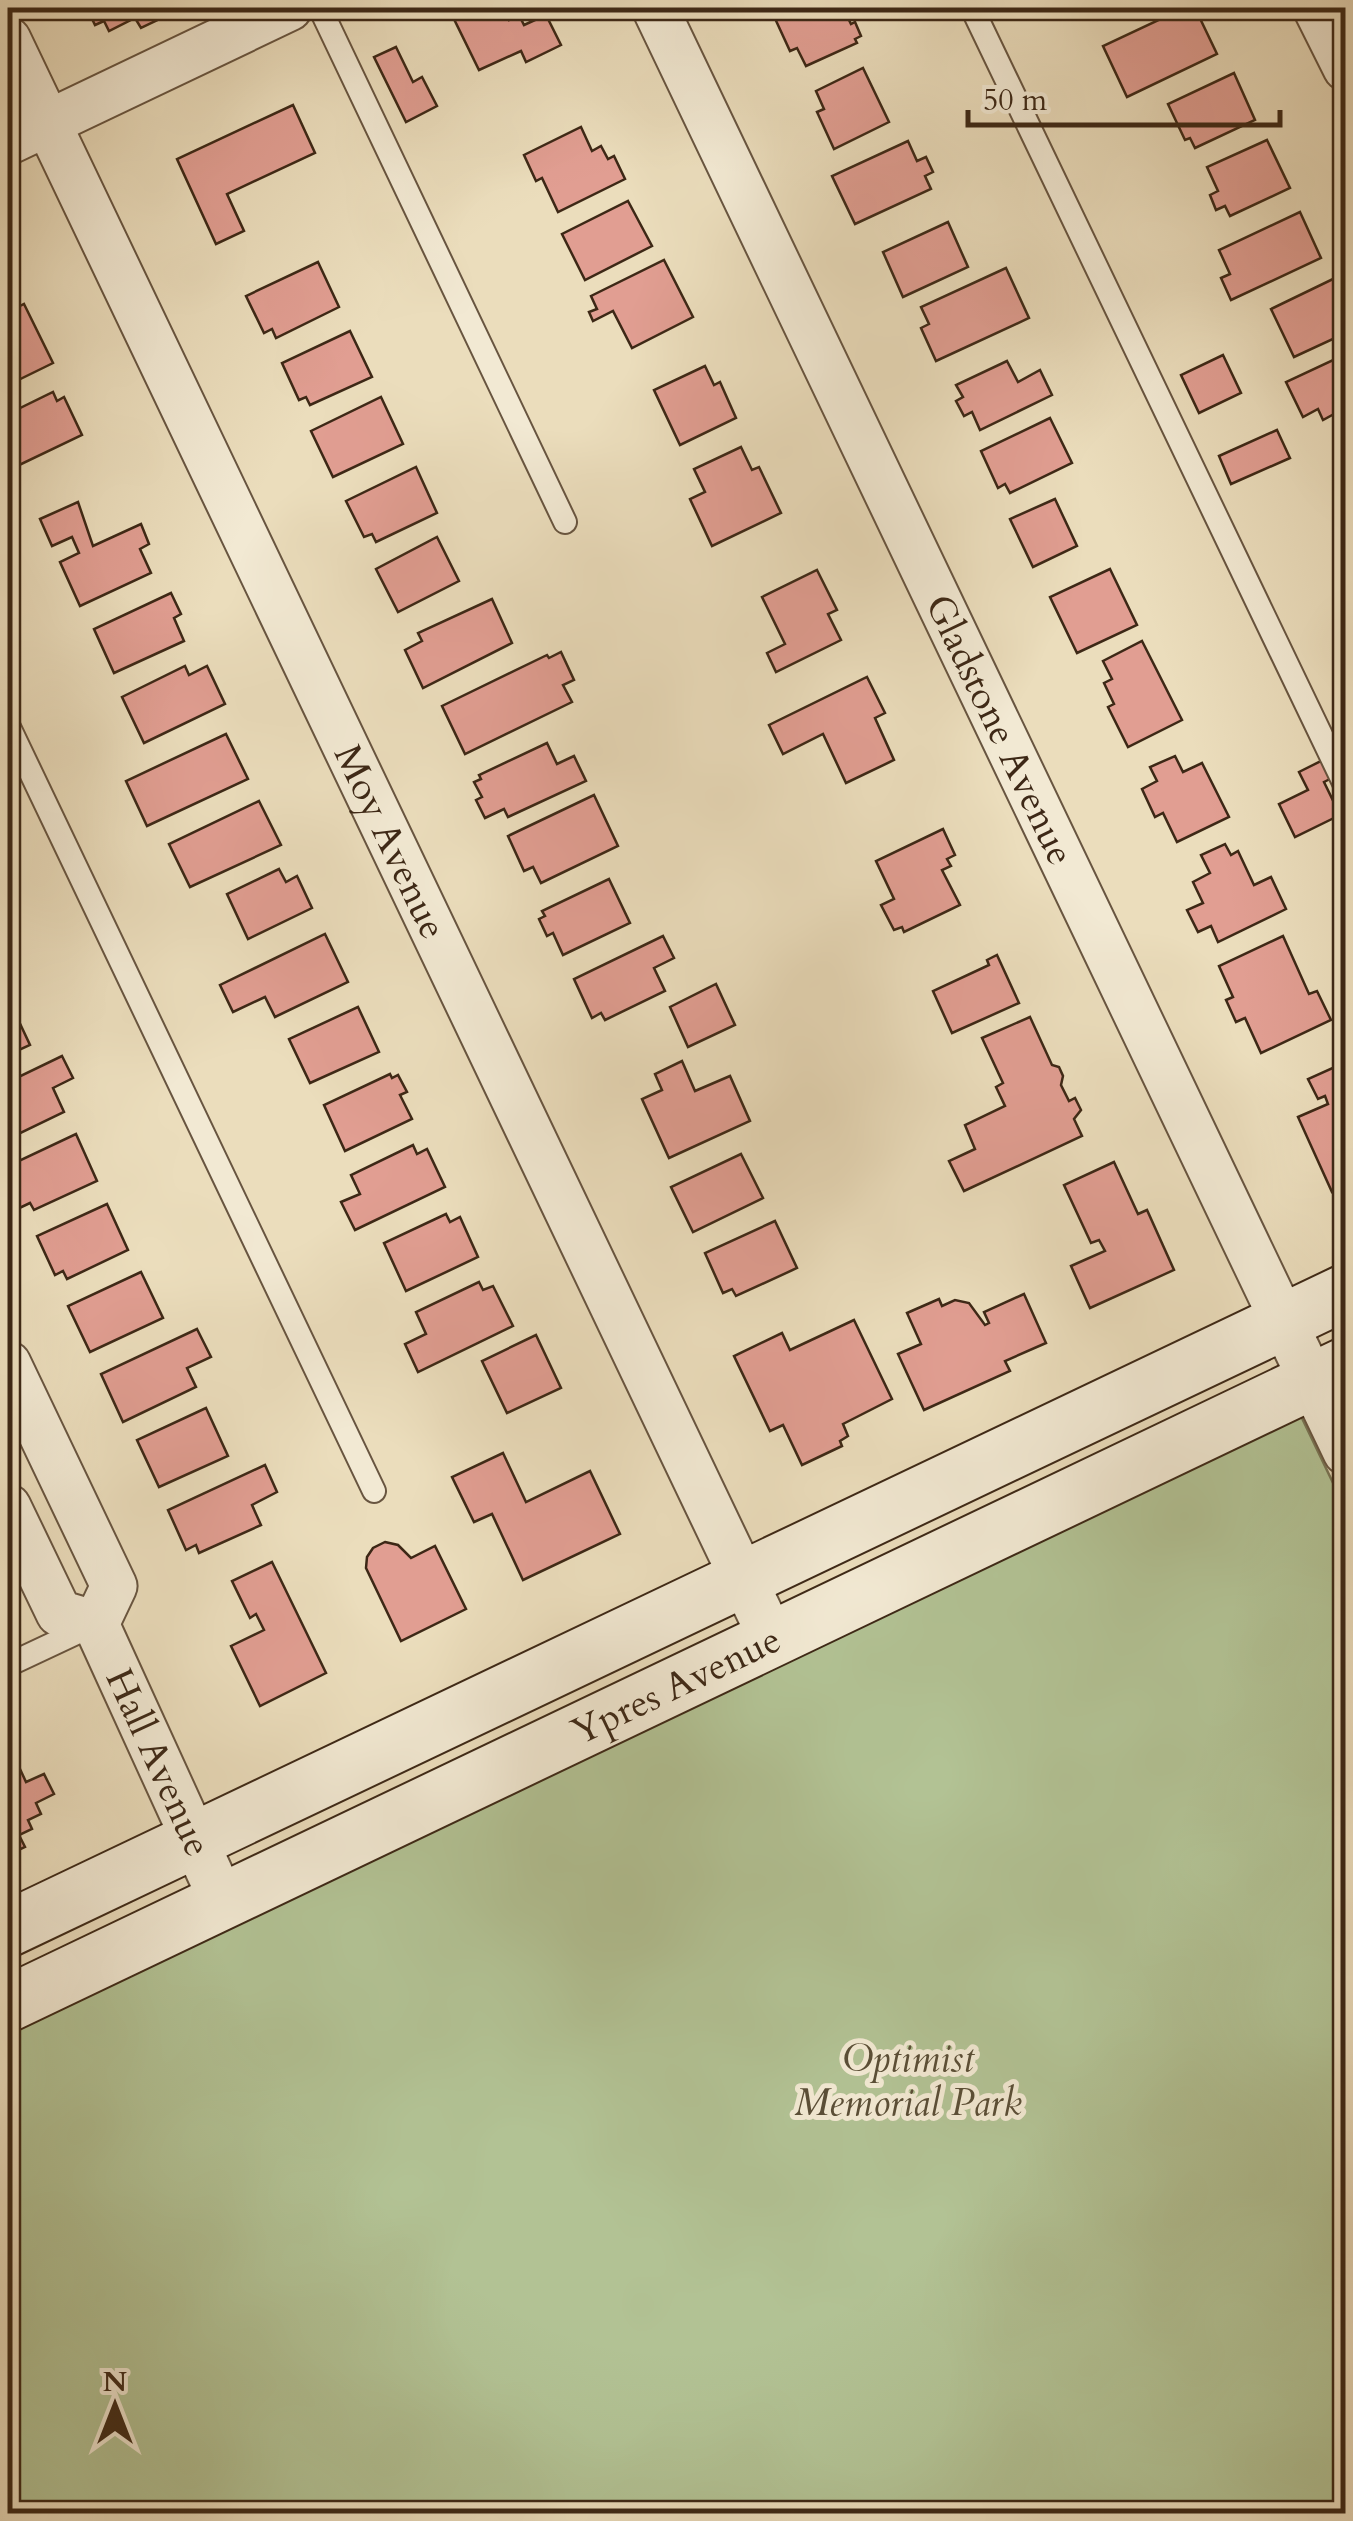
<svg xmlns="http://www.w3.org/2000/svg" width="1353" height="2521" viewBox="0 0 1353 2521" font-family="Cardo,serif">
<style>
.green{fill:#b2c294;stroke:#787555;stroke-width:2.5}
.building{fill:#e19e92;stroke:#3d2816;stroke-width:2.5}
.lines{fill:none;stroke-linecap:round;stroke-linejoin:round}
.service-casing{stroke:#685540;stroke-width:26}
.minor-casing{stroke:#685540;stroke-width:49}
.secondary-casing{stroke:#3d2816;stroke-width:59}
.service{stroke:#f2e9d3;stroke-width:22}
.minor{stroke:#f2e9d3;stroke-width:45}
.secondary{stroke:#f2e9d3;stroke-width:55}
.labels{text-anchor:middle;stroke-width:10;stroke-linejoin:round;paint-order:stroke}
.street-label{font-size:38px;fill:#3d2816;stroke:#f2e9d3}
.park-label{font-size:38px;font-style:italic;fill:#5a4e36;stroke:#f2e9d3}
</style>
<rect width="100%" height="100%" fill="#ebddbc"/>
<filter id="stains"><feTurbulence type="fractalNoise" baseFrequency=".002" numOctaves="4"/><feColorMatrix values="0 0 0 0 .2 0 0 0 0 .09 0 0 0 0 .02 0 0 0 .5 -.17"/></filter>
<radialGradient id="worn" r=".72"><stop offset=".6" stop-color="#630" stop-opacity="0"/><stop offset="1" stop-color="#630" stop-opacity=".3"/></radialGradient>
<!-- green -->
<polygon class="green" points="1300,1414 1346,1510 1345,2513 8,2514 8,2027"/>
<!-- building -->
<g class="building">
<polygon points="87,8 158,8 162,18 141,28 135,18 109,31 104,21 95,25"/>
<polygon points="473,8 503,8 509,20 519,15 524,25 546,15 561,45 526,62 521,51 479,70 453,17"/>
<polygon points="782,8 843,8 851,24 855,22 861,36 855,39 857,43 806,66 797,48 790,51 772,12"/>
<polygon points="1184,8 1195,8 1217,54 1127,97 1103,46"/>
<polygon points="396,47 413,82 422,77 437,106 406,122 374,57"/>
<polygon points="863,68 889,122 834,149 817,112 824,109 816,91"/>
<polygon points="1234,73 1255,120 1195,148 1190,138 1185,140 1168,104"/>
<polygon points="293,105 315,153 227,194 244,231 216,244 177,159"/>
<polygon points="581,127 592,151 601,146 608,159 614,156 625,179 558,212 542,178 536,181 524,155"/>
<polygon points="1267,140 1290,188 1230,216 1225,206 1216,210 1210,195 1218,191 1207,167"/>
<polygon points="908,141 917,161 926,157 933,172 925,176 931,189 855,224 832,176"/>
<polygon points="628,201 652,246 585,280 562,234"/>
<polygon points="1300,212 1321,258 1231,300 1221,278 1230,274 1219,250"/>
<polygon points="948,222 968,267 903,297 883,252"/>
<polygon points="664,260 693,317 632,348 613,311 593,321 589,312 597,309 591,296"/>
<polygon points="318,262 339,307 276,338 272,329 264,333 246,296"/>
<polygon points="1006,268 1029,318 936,361 921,328 929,324 921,307"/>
<polygon points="1333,279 1346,305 1346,333 1294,357 1271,309"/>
<polygon points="24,304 53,363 8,385 8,312"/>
<polygon points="350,331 372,377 310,405 306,397 299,400 282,363"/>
<polygon points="1346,354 1346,416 1339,419 1336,413 1323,420 1318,409 1303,417 1286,382"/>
<polygon points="1223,355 1241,393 1199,413 1181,375"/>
<polygon points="1007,361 1018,382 1040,370 1052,395 980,430 972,412 964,416 956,401 963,397 956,385"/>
<polygon points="705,366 714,385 720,382 736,418 680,445 654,390"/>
<polygon points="53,392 57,401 64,397 82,435 13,468 8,457 8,414"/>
<polygon points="381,397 403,444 333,477 311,431"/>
<polygon points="1050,418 1072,463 1010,493 1005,484 998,488 981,451"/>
<polygon points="1277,430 1290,458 1231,484 1219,456"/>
<polygon points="741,447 752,470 759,467 781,513 712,546 690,499 705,492 694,469"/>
<polygon points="416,467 437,513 376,542 372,534 364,537 346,501"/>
<polygon points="1055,499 1077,546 1033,567 1010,519"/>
<polygon points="78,502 93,546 141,524 149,544 140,549 151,573 80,606 60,562 79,553 72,537 52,546 40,519"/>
<polygon points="437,537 459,581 398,612 376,569"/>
<polygon points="1110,569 1137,625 1077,653 1050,597"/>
<polygon points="817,570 837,610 828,614 841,640 776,672 767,653 785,644 762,597"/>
<polygon points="171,593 181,614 174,618 184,641 114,673 94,629"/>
<polygon points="492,599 512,643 423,688 405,650 422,641 418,633"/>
<polygon points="1142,641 1182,720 1128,747 1108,707 1114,704 1104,683 1112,679 1103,661"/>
<polygon points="561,652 574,680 563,685 572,702 465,754 442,706 547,655 549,658"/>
<polygon points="185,666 189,675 207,666 225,704 144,743 122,697"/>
<polygon points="867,677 885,713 875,718 894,760 846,783 823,734 783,754 769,725"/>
<polygon points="226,734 248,779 147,826 126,781"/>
<polygon points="547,743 557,764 574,756 586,781 508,817 504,809 485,818 476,800 482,797 474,782 481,779 479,775"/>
<polygon points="1175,756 1183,772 1202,763 1229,817 1177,842 1163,813 1155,817 1142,789 1157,781 1150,767"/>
<polygon points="1325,759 1334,777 1324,782 1340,815 1295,837 1279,804 1308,790 1299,772"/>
<polygon points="594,795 618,846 541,883 533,867 524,871 508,836"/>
<polygon points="259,801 281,845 190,887 169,844"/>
<polygon points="943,829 955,855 947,859 951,866 942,870 960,905 904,932 902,927 894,930 881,905 894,899 876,861"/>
<polygon points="1225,844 1231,855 1238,851 1254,885 1271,877 1286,909 1218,942 1211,926 1198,932 1187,910 1203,903 1193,882 1210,873 1201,855"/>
<polygon points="279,869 286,882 297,876 312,908 248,939 227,894"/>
<polygon points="609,879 630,923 563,955 553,933 547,936 539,919 545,916 542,911"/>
<polygon points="325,934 348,982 275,1017 265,997 233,1012 220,985"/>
<polygon points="663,936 674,958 654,968 665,991 605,1020 601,1013 592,1018 574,979"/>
<polygon points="1283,936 1309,994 1317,991 1331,1020 1261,1053 1245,1018 1236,1022 1226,1000 1233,997 1219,966"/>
<polygon points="997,955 1019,1003 952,1033 933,991 989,965 987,960"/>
<polygon points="716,984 735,1025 688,1047 670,1007"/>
<polygon points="8,998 30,1045 8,1055"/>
<polygon points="358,1007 379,1052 310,1083 289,1039"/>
<polygon points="1030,1017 1052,1065 1059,1067 1063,1076 1061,1085 1069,1101 1075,1098 1081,1110 1074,1119 1082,1136 964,1191 949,1161 975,1149 965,1125 1005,1106 996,1087 1003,1083 982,1038"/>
<polygon points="62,1056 73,1078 53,1088 64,1112 8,1139 8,1082"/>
<polygon points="682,1061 695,1091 730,1076 750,1121 669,1158 642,1099 662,1090 655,1074"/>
<polygon points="1346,1062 1346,1186 1332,1192 1298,1117 1328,1104 1325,1096 1318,1099 1308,1079"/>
<polygon points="390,1074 392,1078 398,1075 407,1092 400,1095 412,1119 345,1151 324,1105"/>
<polygon points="76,1134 97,1181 34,1210 30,1203 11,1212 8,1203 8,1166"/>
<polygon points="413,1145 417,1154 427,1149 445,1187 355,1230 341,1202 360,1194 351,1175"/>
<polygon points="741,1154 763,1198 693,1232 671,1187"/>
<polygon points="1114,1162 1138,1214 1147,1210 1174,1270 1090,1308 1071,1266 1105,1251 1099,1240 1091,1243 1064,1185"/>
<polygon points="107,1204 128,1250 67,1279 63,1271 55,1275 37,1236"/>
<polygon points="446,1214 450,1222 460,1217 478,1257 406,1291 384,1243"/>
<polygon points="775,1221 797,1268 736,1296 732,1289 723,1293 705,1253"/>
<polygon points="141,1272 163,1318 90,1352 68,1306"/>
<polygon points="479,1282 483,1290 493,1286 513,1326 418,1372 405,1344 426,1334 416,1312"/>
<polygon points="1024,1294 1046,1343 1005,1361 1010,1371 924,1410 898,1354 921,1344 907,1313 939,1299 942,1306 955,1300 969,1303 985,1325 989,1323 984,1312"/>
<polygon points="854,1320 892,1399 843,1424 848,1436 840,1441 842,1446 802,1465 783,1425 770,1431 734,1356 782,1333 790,1350"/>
<polygon points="197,1329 211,1357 187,1368 196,1387 123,1422 101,1374"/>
<polygon points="536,1335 561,1388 507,1413 482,1361"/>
<polygon points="206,1408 228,1456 159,1487 137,1440"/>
<polygon points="503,1453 526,1502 590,1471 620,1534 523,1580 492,1514 474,1522 452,1477"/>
<polygon points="265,1465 277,1492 252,1505 261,1525 199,1553 196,1545 186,1550 168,1510"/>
<polygon points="385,1542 398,1545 411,1558 435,1546 466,1609 401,1641 366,1568 367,1557 373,1548"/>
<polygon points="272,1562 326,1673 260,1706 231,1646 264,1630 256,1614 250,1618 232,1581"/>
<polygon points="20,1769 26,1782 44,1774 54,1794 36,1803 41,1814 28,1820 32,1829 19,1835 25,1847 8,1855 8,1775"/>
</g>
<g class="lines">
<defs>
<g id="service">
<polyline points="320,8 565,522"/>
<polyline points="972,8 1346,787"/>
<polyline points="8,725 374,1491"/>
<polyline points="8,1665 91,1626"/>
</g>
<g id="minor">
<path id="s1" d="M 655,8 L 1346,1452"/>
<polyline points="1316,8 1346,68"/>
<path id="s2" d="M 8,40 L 773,1641"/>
<polyline points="8,142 289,8"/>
<polyline points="8,1364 114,1586 96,1624"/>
<path id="s3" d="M 8,1507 L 59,1613 L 96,1624 L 222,1900"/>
</g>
<g id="secondary">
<polyline points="8,1929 1346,1292"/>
<path id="s4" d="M 8,2004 L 1346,1365"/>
</g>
</defs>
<!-- service casing -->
<use href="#service" class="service-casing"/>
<!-- minor casing -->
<use href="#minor" class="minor-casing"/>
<!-- secondary casing -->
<use href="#secondary" class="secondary-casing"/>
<!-- service -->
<use href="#service" class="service"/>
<!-- minor -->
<use href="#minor" class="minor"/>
<!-- secondary -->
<use href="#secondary" class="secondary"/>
</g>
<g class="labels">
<!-- street labels -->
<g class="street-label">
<text dy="13" stroke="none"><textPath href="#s1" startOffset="800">Gladstone Avenue</textPath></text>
<text dy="13" stroke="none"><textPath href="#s2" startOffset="888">Moy Avenue</textPath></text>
<text dy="13" stroke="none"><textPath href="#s4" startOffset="740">Ypres Avenue</textPath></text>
<text dy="13" stroke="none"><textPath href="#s3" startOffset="308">Hall Avenue</textPath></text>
</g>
<!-- park labels -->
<g class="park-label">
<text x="908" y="2071">Optimist<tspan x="908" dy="44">Memorial Park</tspan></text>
</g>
</g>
<!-- margin -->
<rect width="1353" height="2521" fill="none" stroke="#ebddbc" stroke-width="40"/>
<rect x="10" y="10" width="1333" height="2501" fill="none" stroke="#3d2816" stroke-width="5"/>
<rect x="20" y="20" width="1313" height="2481" fill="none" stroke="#3d2816" stroke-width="2.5"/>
<!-- north arrow -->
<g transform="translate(115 2406)" stroke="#f2e9d3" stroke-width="8" paint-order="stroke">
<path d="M0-8L18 38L0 25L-18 38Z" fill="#3d2816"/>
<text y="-15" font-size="28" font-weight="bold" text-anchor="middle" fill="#3d2816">N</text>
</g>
<!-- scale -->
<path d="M968 110v15h312v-15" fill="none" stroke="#3d2816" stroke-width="5"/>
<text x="983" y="110" font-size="30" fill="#3d2816" stroke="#f2e9d3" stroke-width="8" paint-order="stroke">50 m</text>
<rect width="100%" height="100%" filter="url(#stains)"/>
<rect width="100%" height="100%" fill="url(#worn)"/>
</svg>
